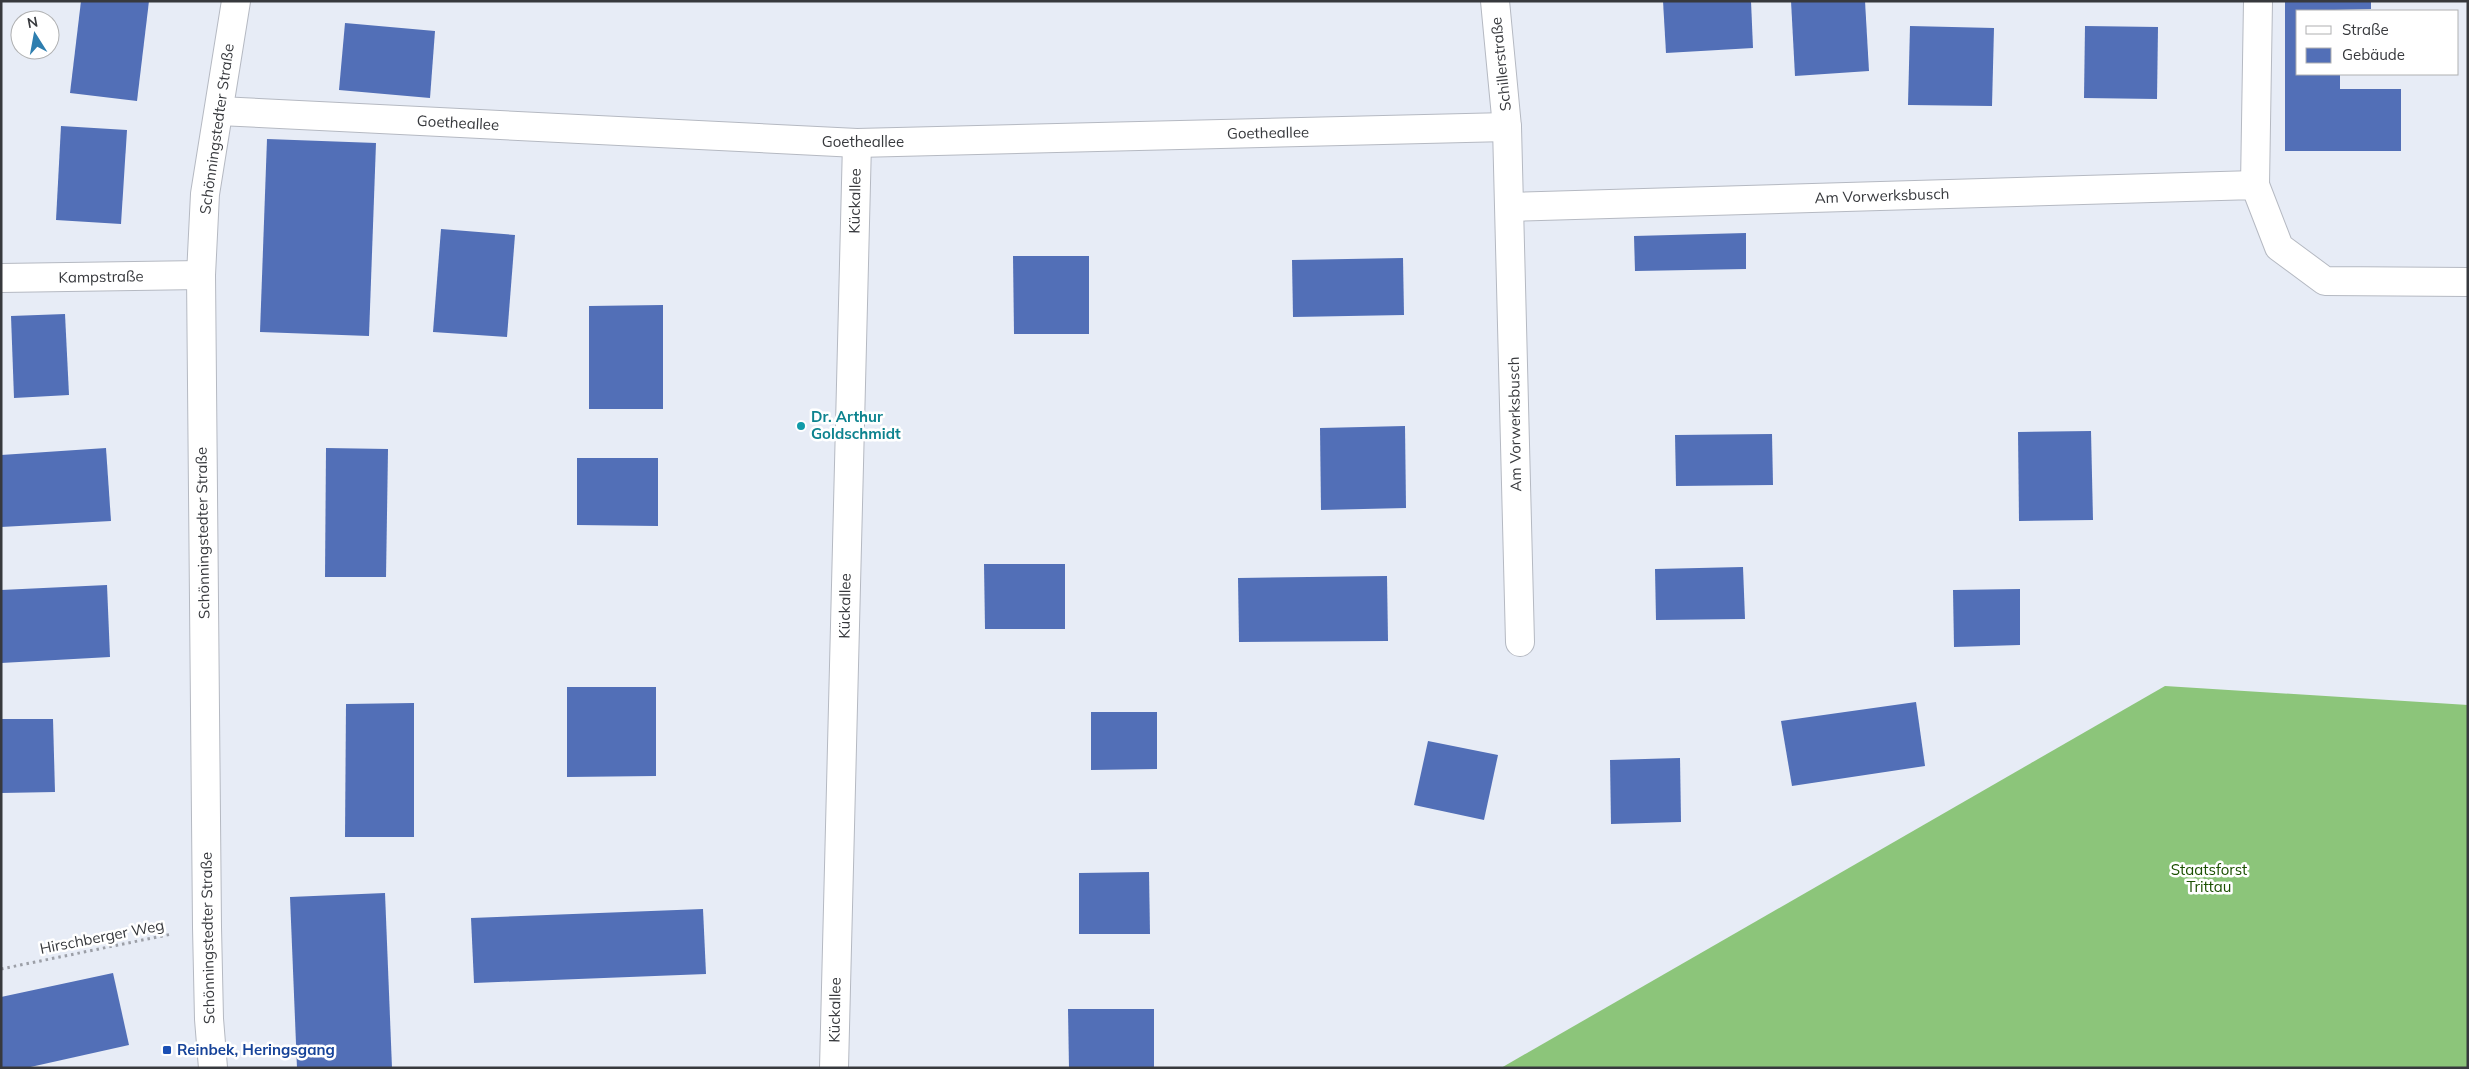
<svg xmlns="http://www.w3.org/2000/svg" width="2469" height="1069" viewBox="0 0 2469 1069" font-family="Mulish,sans-serif">
<style>
.forest{fill:#8cc57a}
.building{fill:#526fb7}
.lines{fill:none;stroke-linecap:round;stroke-linejoin:round}
.minor-casing{stroke:#b5b9c2;stroke-width:30}
.major-casing{stroke:#b5b9c2;stroke-width:30}
.path{stroke:#9c9fa7;stroke-width:3;stroke-dasharray:2.5 4;stroke-linecap:butt}
.minor{stroke:#fff;stroke-width:28}
.major{stroke:#fff;stroke-width:28}
.culture-dot{fill:#0f9aa8;stroke:#fff;stroke-width:2}
.transit-dot{fill:#1a4fb4;stroke:#fff;stroke-width:2}
.labels{text-anchor:middle;stroke-width:5;stroke-linejoin:round;paint-order:stroke}
.street-label{font-size:15px;fill:#37393d;stroke:#fff}
.culture-label{font-size:15px;font-weight:bold;fill:#0d838f;stroke:#fff;text-anchor:start}
.park-label{font-size:15px;fill:#1b5001;stroke:#fff}
.transit-label{font-size:15px;font-weight:bold;fill:#164399;stroke:#fff;text-anchor:start}
</style>
<rect width="100%" height="100%" fill="#e7ecf6"/>
<!-- forest -->
<polygon class="forest" points="2165,686 2468,705 2468,1068 1501,1068"/>
<!-- building -->
<g class="building">
<polygon points="81,1 149,1 137,101 70,93"/>
<polygon points="1663,1 1751,1 1753,48 1666,53"/>
<polygon points="1791,1 1865,1 1869,71 1795,76"/>
<polygon points="2285,1 2371,1 2371,9 2298,11 2298,74 2340,74 2340,89 2401,89 2401,151 2285,151"/>
<polygon points="345,23 435,31 430,98 339,90"/>
<polygon points="1910,26 1994,28 1992,106 1908,105"/>
<polygon points="2085,26 2158,27 2157,99 2084,98"/>
<polygon points="61,126 127,130 121,224 56,220"/>
<polygon points="267,139 376,143 369,336 260,332"/>
<polygon points="441,229 515,235 507,337 433,332"/>
<polygon points="1746,233 1746,269 1635,271 1634,236"/>
<polygon points="1013,256 1089,256 1089,334 1014,334"/>
<polygon points="1403,258 1404,315 1293,317 1292,260"/>
<polygon points="663,305 663,409 589,409 589,306"/>
<polygon points="65,314 69,395 14,398 11,316"/>
<polygon points="1405,426 1406,508 1321,510 1320,428"/>
<polygon points="2091,431 2093,520 2019,521 2018,432"/>
<polygon points="1772,434 1773,485 1676,486 1675,435"/>
<polygon points="106,448 111,521 1,527 1,455"/>
<polygon points="326,448 388,449 386,577 325,577"/>
<polygon points="577,458 658,458 658,526 577,525"/>
<polygon points="984,564 1065,564 1065,629 985,629"/>
<polygon points="1743,567 1745,619 1656,620 1655,569"/>
<polygon points="1387,576 1388,641 1239,642 1238,578"/>
<polygon points="107,585 110,657 1,663 1,590"/>
<polygon points="2020,589 2020,645 1954,647 1953,590"/>
<polygon points="567,687 656,687 656,776 567,777"/>
<polygon points="1916,702 1925,766 1792,786 1781,721"/>
<polygon points="414,703 414,837 345,837 346,704"/>
<polygon points="1091,712 1157,712 1157,769 1091,770"/>
<polygon points="1,719 53,719 55,792 1,793"/>
<polygon points="1428,741 1498,755 1484,820 1414,805"/>
<polygon points="1680,758 1681,822 1611,824 1610,760"/>
<polygon points="1149,872 1150,934 1079,934 1079,873"/>
<polygon points="385,893 392,1068 297,1068 290,897"/>
<polygon points="703,909 706,974 474,983 471,918"/>
<polygon points="113,973 129,1045 26,1068 1,1068 1,997"/>
<polygon points="1068,1009 1154,1009 1154,1068 1069,1068"/>
</g>
<g class="lines">
<defs>
<g id="minor">
<polyline points="1495,1 1507,127 1520,642"/>
<polyline points="219,111 857,143 1507,127"/>
<polyline points="2255,185 2258,1"/>
<polyline points="1510,207 2255,185 2279,247 2325,281 2468,282"/>
<polyline points="1,278 201,275"/>
<polyline points="834,1068 857,143"/>
</g>
<polyline id="major" points="213,1068 209,1019 207,927 201,275 205,194 236,1"/>
</defs>
<!-- minor casing -->
<use href="#minor" class="minor-casing"/>
<!-- major casing -->
<use href="#major" class="major-casing"/>
<!-- path -->
<polyline class="path" points="1,969 172,934"/>
<!-- minor -->
<use href="#minor" class="minor"/>
<!-- major -->
<use href="#major" class="major"/>
</g>
<!-- markers -->
<circle class="culture-dot" cx="801" cy="426" r="5"/>
<rect class="transit-dot" x="162" y="1045" width="10" height="10" rx="2.5"/>
<g class="labels">
<!-- street labels -->
<g class="street-label">
<text transform="translate(1501 64) rotate(-96)" y="5">Schillerstraße</text>
<text transform="translate(458 123) rotate(3)" y="5">Goetheallee</text>
<text transform="translate(217 129) rotate(-82)" y="5">Schönningstedter Straße</text>
<text transform="translate(1268 133) rotate(-1)" y="5">Goetheallee</text>
<text x="863" y="147">Goetheallee</text>
<text transform="translate(1882 196) rotate(-2)" y="5">Am Vorwerksbusch</text>
<text transform="translate(855 201) rotate(-89)" y="5">Kückallee</text>
<text transform="translate(101 277) rotate(-1)" y="5">Kampstraße</text>
<text transform="translate(1515 424) rotate(-91)" y="5">Am Vorwerksbusch</text>
<text transform="translate(203 533) rotate(-91)" y="5">Schönningstedter Straße</text>
<text transform="translate(845 606) rotate(-89)" y="5">Kückallee</text>
<text transform="translate(102 937) rotate(-11)" y="5">Hirschberger Weg</text>
<text transform="translate(208 938) rotate(-91)" y="5">Schönningstedter Straße</text>
<text transform="translate(835 1010) rotate(-89)" y="5">Kückallee</text>
</g>
<!-- culture labels -->
<g class="culture-label">
<text x="811" y="422">Dr. Arthur<tspan x="811" dy="17">Goldschmidt</tspan></text>
</g>
<!-- park labels -->
<g class="park-label">
<text x="2209" y="875">Staatsforst<tspan x="2209" dy="17">Trittau</tspan></text>
</g>
<!-- transit labels -->
<g class="transit-label">
<text x="177" y="1055">Reinbek, Heringsgang</text>
</g>
</g>
<!-- border -->
<rect width="2469" height="1069" fill="none" stroke="#37393d" stroke-width="5"/>
<!-- legend -->
<rect x="2296" y="10" width="162" height="65" fill="#ffffff" stroke="#afb0b1"/>
<rect x="2306" y="26" width="25" height="8" fill="#ffffff" stroke="#afb0b1"/>
<text x="2342" y="35" font-size="15" fill="#37393d">Straße</text>
<rect x="2306" y="48" width="25" height="15" fill="#526fb7" stroke="#afb0b1"/>
<text x="2342" y="60" font-size="15" fill="#37393d">Gebäude</text>
<!-- north arrow -->
<g transform="translate(35 35) rotate(349)"><circle r="24" fill="#ffffff" stroke="#afb0b1"/>
<path d="M0-4L9 19L0 12L-9 19Z" fill="#2e7eaf"/>
<text y="-8" font-size="14" font-weight="bold" text-anchor="middle" fill="#37393d">N</text>
</g>
</svg>
